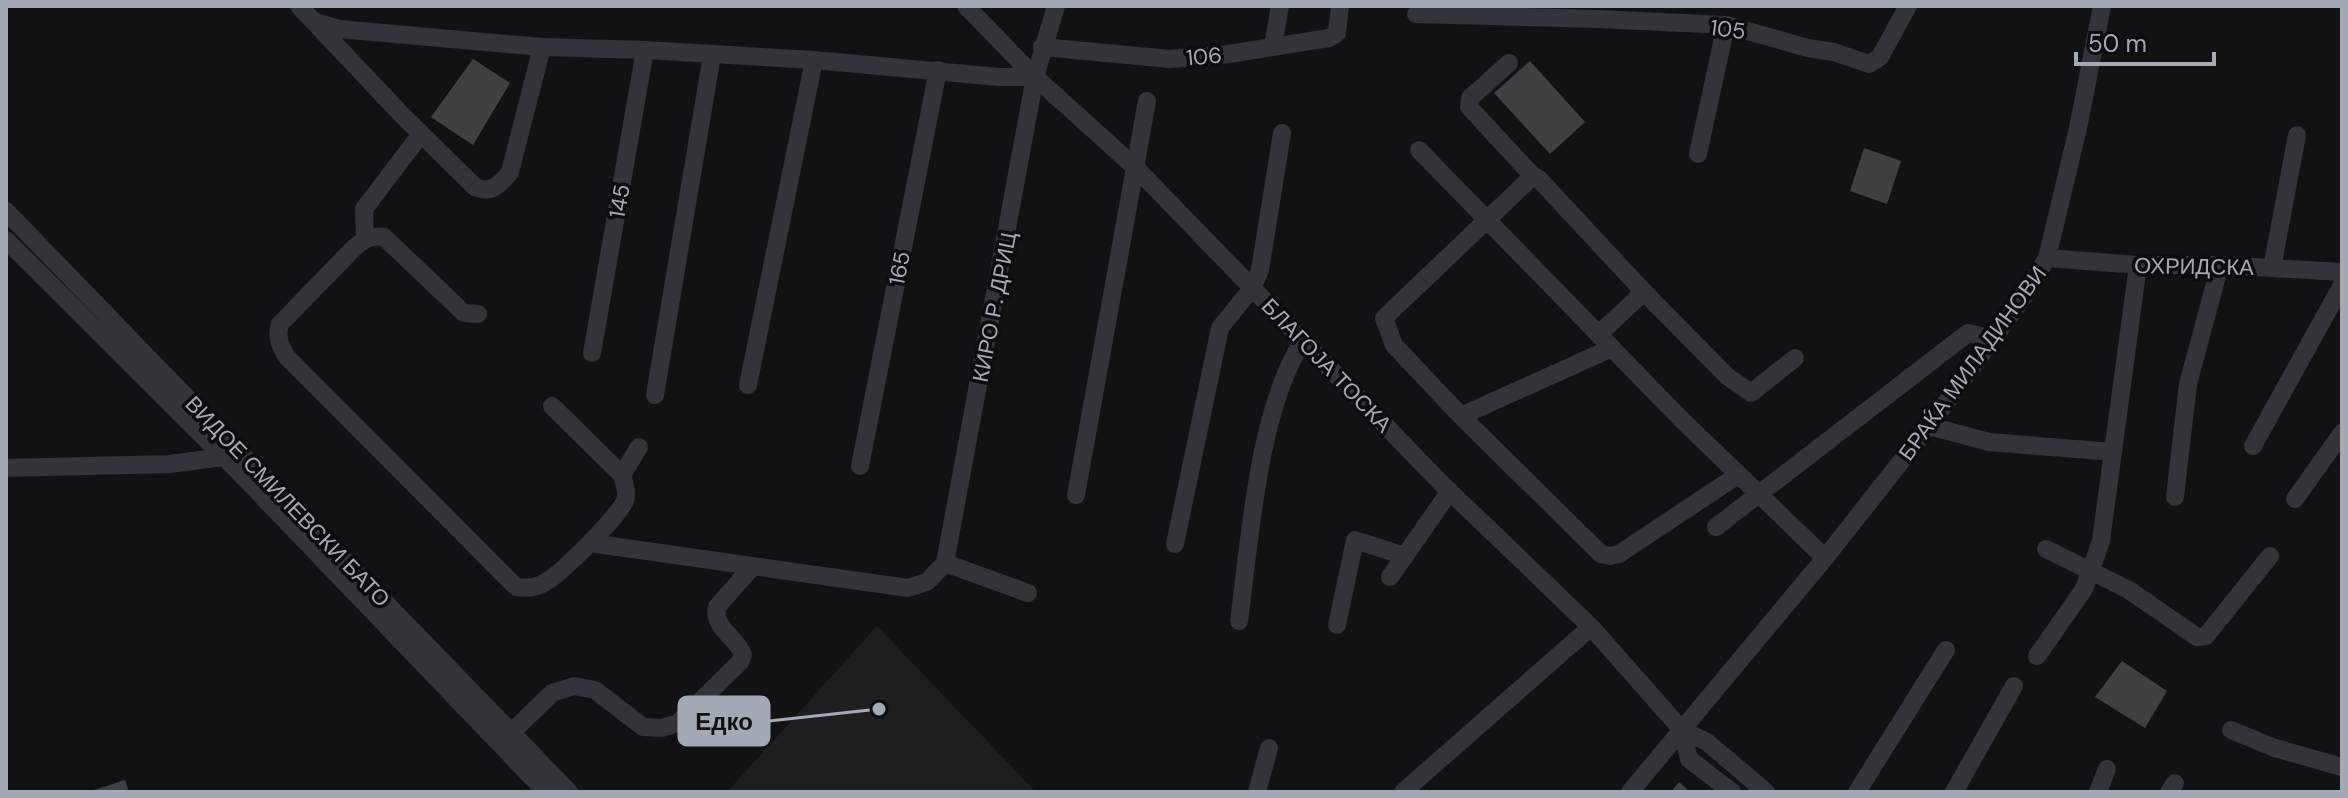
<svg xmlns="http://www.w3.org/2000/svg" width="2348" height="798" viewBox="0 0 2348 798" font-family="'DM Sans',sans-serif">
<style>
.built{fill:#1e1e21}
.building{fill:#3e4044}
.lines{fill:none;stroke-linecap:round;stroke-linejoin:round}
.minor{stroke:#333439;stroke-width:18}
.labels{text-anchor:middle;stroke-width:7;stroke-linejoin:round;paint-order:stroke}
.street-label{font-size:22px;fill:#a3aab5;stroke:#0d0d0f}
.leader{fill:none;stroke:#a3aab5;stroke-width:3}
.callout-dot{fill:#a3aab5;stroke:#0d0d0f;stroke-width:3}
.callout{fill:#a3aab5;stroke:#a3aab5;stroke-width:3}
.callout-label{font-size:24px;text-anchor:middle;font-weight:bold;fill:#111}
</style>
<rect width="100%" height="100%" fill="#121214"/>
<!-- built -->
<polygon class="built" points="877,626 1036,792 727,792"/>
<!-- building -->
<g class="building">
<polygon points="473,59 510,83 473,145 431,117"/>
<polygon points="1530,61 1585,122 1550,154 1494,93"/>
<polygon points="1864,148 1901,161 1887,204 1850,191"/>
<polygon points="2122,661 2167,691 2145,728 2095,697"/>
<polygon points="125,780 129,792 91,792 91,791"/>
<polygon points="1679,782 1690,792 1671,792"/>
</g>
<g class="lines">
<!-- minor -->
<g class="minor">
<path d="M 299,6 L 402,115 L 475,187 C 491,194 500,185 510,172 L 542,47"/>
<polyline points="966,6 1035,77 1137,169 1441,483 1591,627 1682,730 1707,742 1766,792"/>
<polyline points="1416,14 1598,19 1726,25 1808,48 1834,52 1869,64 1880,57 1908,6"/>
<polyline points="315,22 339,29 542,47 645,50 814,60 999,77 1035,77"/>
<polyline points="1273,46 1280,6"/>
<polyline points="1042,47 1170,59 1229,54 1329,38 1337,33 1340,6"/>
<polyline points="1509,63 1470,98 1469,107 1533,176"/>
<polyline points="1419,150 1681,419 1825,558"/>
<polyline points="1698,154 1726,25"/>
<polyline points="6,211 569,792"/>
<polyline points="365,239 364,209 421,134"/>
<polyline points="6,240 236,469 546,792"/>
<polyline points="2047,258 2138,265 2220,265 2342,272"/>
<polyline points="2272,268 2297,135"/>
<path d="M 478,314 L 464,313 L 384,237 C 370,235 363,240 353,249 L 280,324 C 276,336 280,346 287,357 L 516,587 C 527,589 536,588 546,582 C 560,574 622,514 625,500 C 628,492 624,483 622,475 L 639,447"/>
<polyline points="1600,333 1644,292"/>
<polyline points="1612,348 1461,416 1601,554 1610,556 1619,554 1738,475"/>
<polyline points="592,353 645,50"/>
<polyline points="748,385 814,60"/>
<polyline points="655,395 712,55"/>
<polyline points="552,406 622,475"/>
<polyline points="1461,416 1394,345 1384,318 1533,176 1538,178 1644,292 1727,376 1751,393 1795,358"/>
<polyline points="1929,426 1989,442 2113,452"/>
<polyline points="2253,446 2342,285"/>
<polyline points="860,466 938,70"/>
<polyline points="6,468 170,464 223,457"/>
<polyline points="1076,495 1147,101"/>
<polyline points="2175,497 2188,384 2220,265"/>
<polyline points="2295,499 2342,433"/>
<polyline points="1716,527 1968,333 1993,339"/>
<polyline points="590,543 908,588 927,582 945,563 1035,77 1056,6"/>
<polyline points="1175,544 1220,328 1252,288 1260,270 1282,133"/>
<polyline points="2046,549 2129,590 2197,637 2206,636 2270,556"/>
<polyline points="945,563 1028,593"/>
<polyline points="1390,577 1450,491"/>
<path d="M 1239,621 C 1250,539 1258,410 1303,341"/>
<polyline points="1337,625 1355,540 1405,556"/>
<polyline points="2037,656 2084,589 2101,541 2138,265"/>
<polyline points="1682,730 1689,759 1732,792"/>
<polyline points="2231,730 2275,748 2342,767"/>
<path d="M 512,732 L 552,693 L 574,686 L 595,690 L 643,727 L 662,728 L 678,723 L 740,662 L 743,655 C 737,637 712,628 717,607 L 753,566"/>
<polyline points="1257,792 1269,748"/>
<polyline points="1403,792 1591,627"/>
<polyline points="1630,792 1825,558 1929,426 2024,296 2047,258 2078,128 2102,6"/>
<polyline points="1857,792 1946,650"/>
<polyline points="1954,792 2014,686"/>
<polyline points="2098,792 2107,769"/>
<polyline points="2169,792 2175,783"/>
</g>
</g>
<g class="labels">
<!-- street labels -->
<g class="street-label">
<text transform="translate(1728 29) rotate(7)" y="8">105</text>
<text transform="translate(1204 56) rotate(-5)" y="8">106</text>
<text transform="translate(619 201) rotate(-80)" y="8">145</text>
<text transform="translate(2194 266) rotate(1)" y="8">ОХРИДСКА</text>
<text transform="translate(899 268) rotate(-79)" y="8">165</text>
<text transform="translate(994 307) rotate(-79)" y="8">КИРО Р. ДРИЦ</text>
<text transform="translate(1972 363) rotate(-54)" y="8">БРАЌА МИЛАДИНОВИ</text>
<text transform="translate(1327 365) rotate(46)" y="8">БЛАГОЈА ТОСКА</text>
<text transform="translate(288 501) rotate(46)" y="8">ВИДОЕ СМИЛЕВСКИ БАТО</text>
</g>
</g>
<!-- callouts -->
<path class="leader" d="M879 709L769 721"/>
<circle class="callout-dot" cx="879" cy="709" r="8"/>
<rect class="callout" x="679" y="697" width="90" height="48" rx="8"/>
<g class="callout-label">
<text x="724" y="730">Едко</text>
</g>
<!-- border -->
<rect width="2348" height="798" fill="none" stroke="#a3aab5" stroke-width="16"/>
<!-- scale -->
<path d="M2076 52v12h138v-12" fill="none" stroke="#a3aab5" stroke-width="4"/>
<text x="2088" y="52" font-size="24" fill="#a3aab5" stroke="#0d0d0f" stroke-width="6" paint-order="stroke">50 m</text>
</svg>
